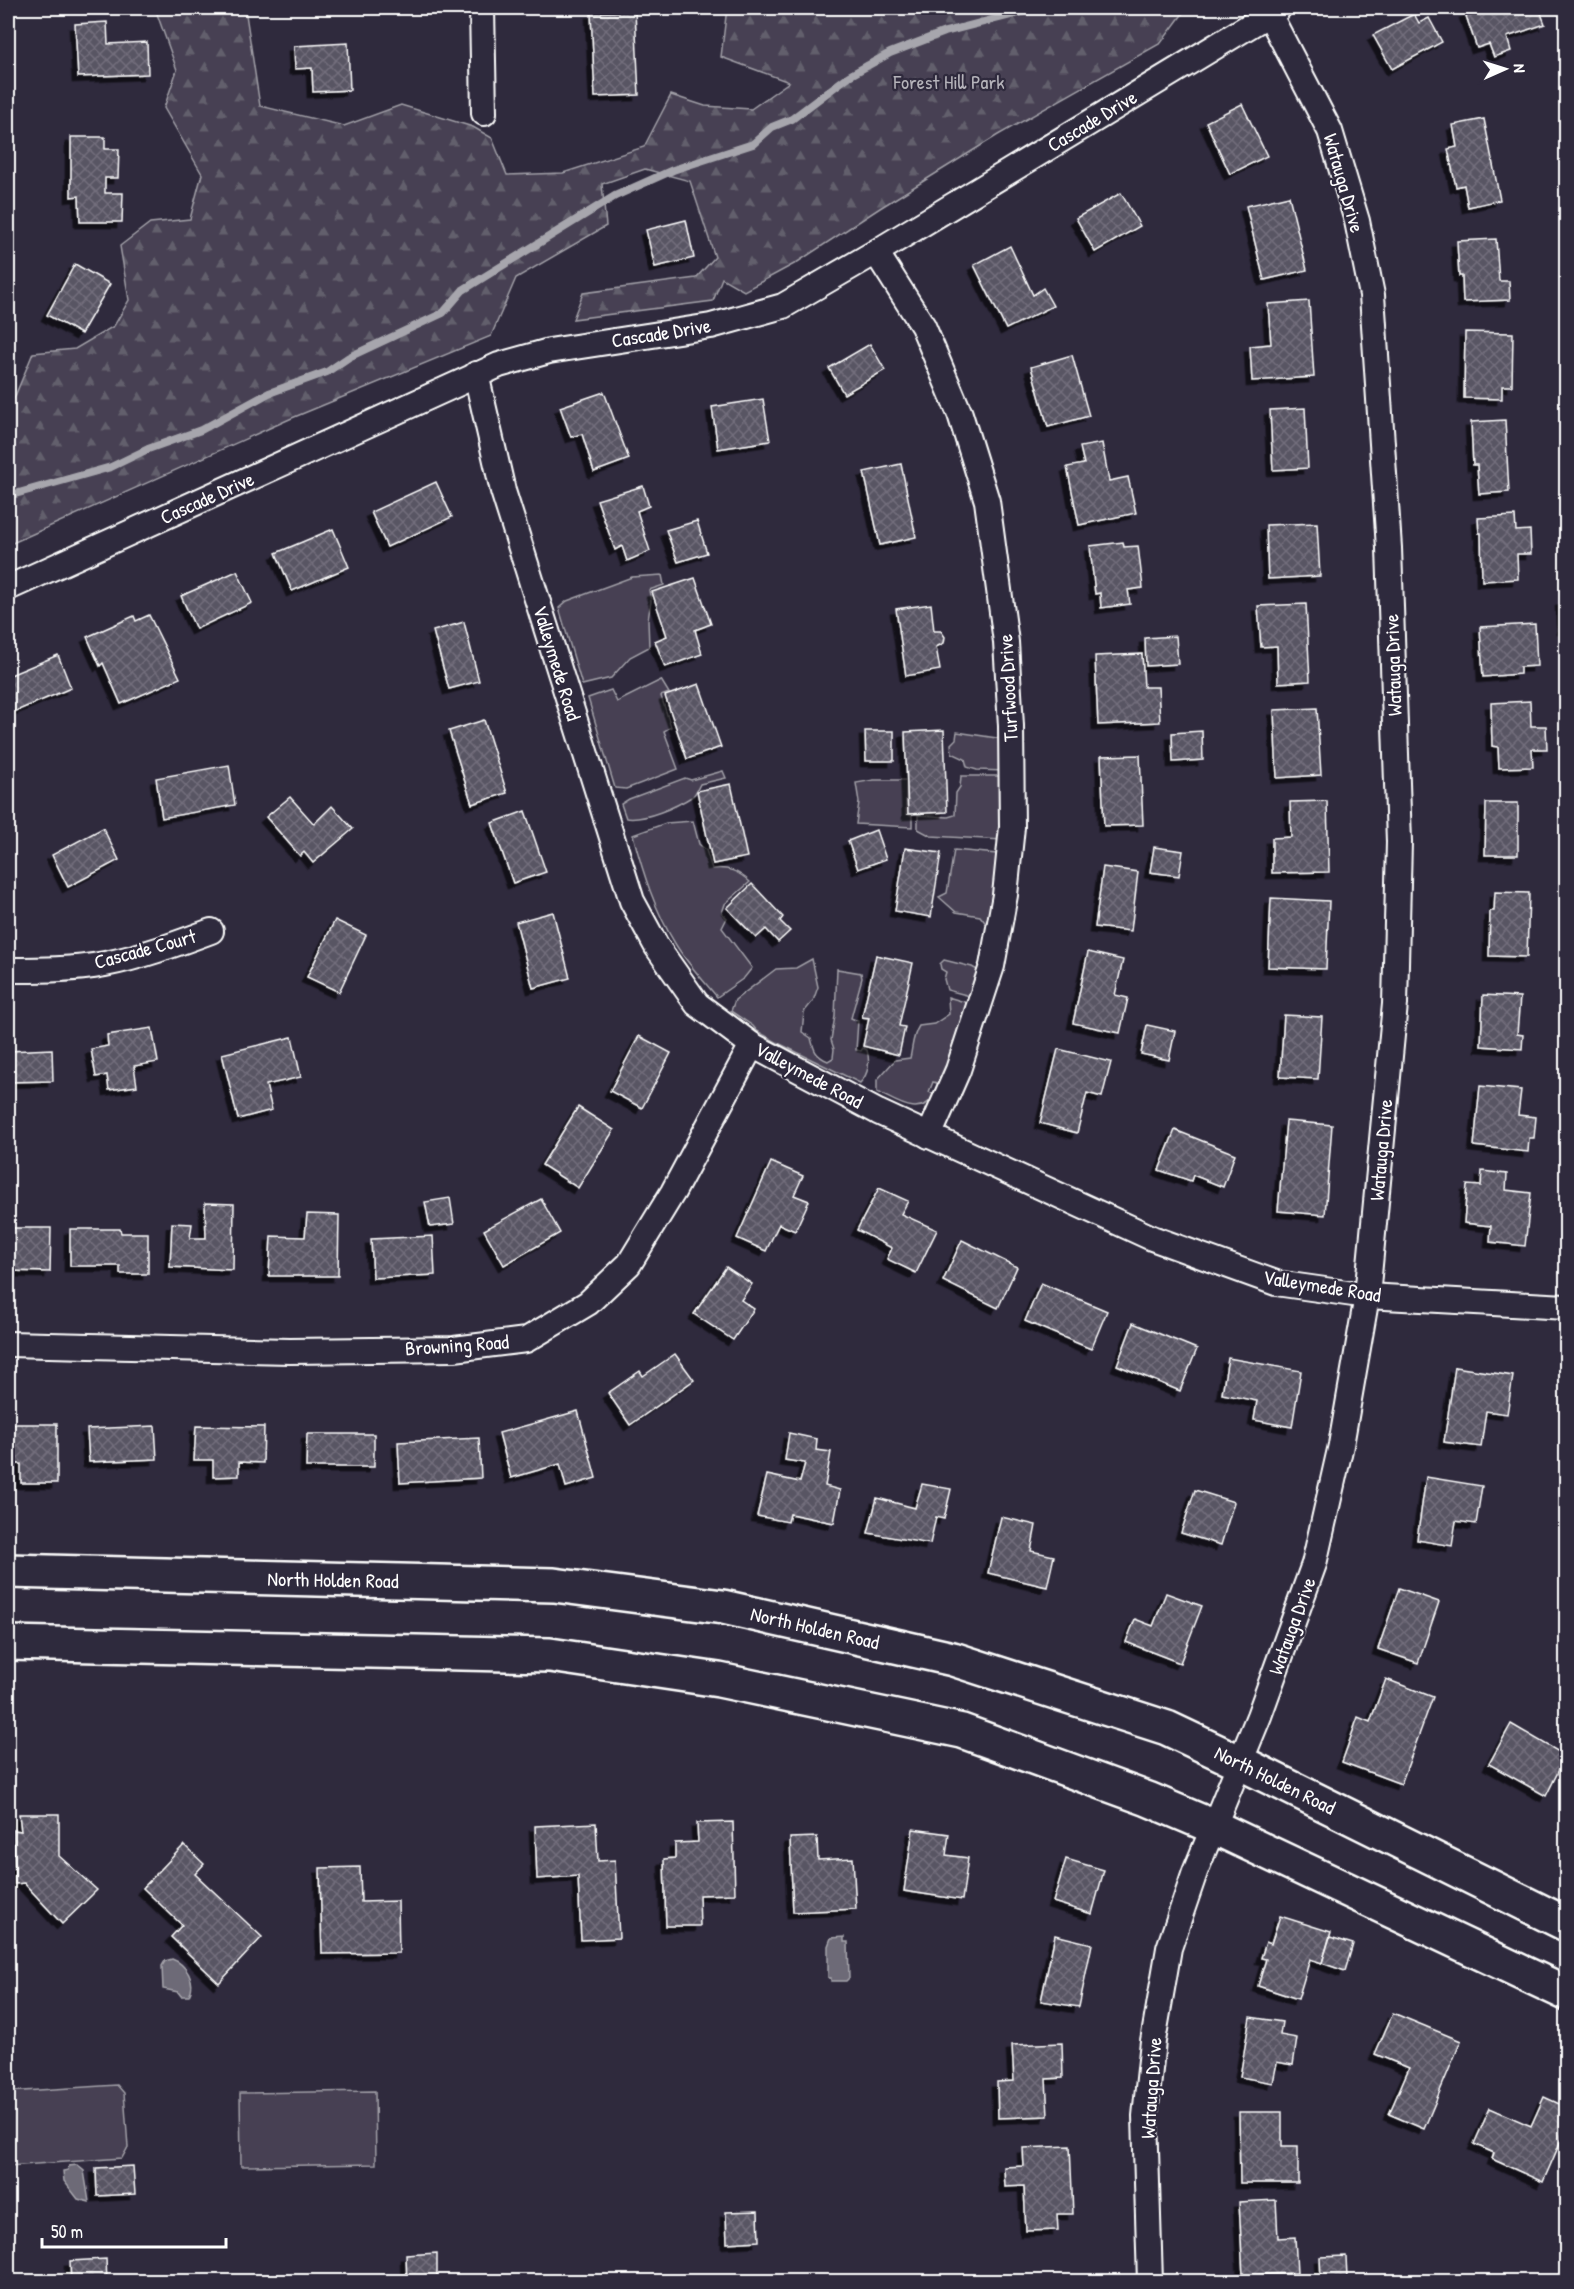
<svg xmlns="http://www.w3.org/2000/svg" width="1574" height="2289" viewBox="0 0 1574 2289" font-family="'Patrick Hand',sans-serif">
<style>
.green{fill:#464152;stroke:#a2a0a8;stroke-width:1.5}
.forest{fill:url(#forest-firs);stroke:#a2a0a8;stroke-width:1.5}
.water{fill:#6d6a77;stroke:#a7a6ad;stroke-width:1.5}
.lines{fill:none;stroke-linecap:round;stroke-linejoin:round}
.stream{stroke:#a7a6ad;stroke-width:8}
.building{fill:url(#building-cross-hatch);stroke:#fff;stroke-width:1.5;filter:url(#shadow)}
.street-casing{stroke:#fff;stroke-width:28}
.secondary-casing{stroke:#fff;stroke-width:38}
.street{stroke:#2f2a3d;stroke-width:24}
.secondary{stroke:#2f2a3d;stroke-width:33}
.labels{text-anchor:middle;stroke-width:4.5;stroke-linejoin:round;paint-order:stroke}
.park-label{font-size:20px;fill:#b5b3ba;stroke:#2f2a3d}
.street-label{font-size:20px;fill:#fff;stroke:#2f2a3d}
</style>
<defs>
<pattern id="forest-firs" width="22" height="20" patternUnits="userSpaceOnUse" patternTransform="scale(1.5)"><rect width="22" height="20" fill="#464152"/><path d="M5 1l3.5 6h-7zM16 11l3.5 6h-7z" fill="#625e6c"/></pattern>
<pattern id="building-cross-hatch" width="8" height="8" patternUnits="userSpaceOnUse" patternTransform="scale(1.5)"><rect width="8" height="8" fill="#595564"/><path d="M0 0l8 8M0 8l8-8" fill="none" stroke="#726e7b"/></pattern>
<filter id="shadow"><feDropShadow dx="-5.5" dy="5.5" stdDeviation="0" flood-color="#0009"/></filter>
</defs>
<rect width="100%" height="100%" fill="#2f2a3d"/>
<filter id="ink" filterUnits="userSpaceOnUse"><feTurbulence type="fractalNoise" baseFrequency=".0167" numOctaves="2"/><feDisplacementMap in="SourceGraphic" scale="12" xChannelSelector="R" yChannelSelector="G"/><feConvolveMatrix kernelMatrix="1 2 1 2 8 2 1 2 1" color-interpolation-filters="sRGB"/></filter>
<g filter="url(#ink)">
<!-- green -->
<g class="green">
<polygon points="662,575 664,585 649,590 651,601 648,620 649,647 630,657 611,678 582,685 559,608 567,601 632,577"/>
<polygon points="661,680 669,693 661,696 671,727 664,731 678,769 626,789 615,788 588,698 611,690 617,702"/>
<polygon points="957,732 1003,739 1005,771 977,770 967,767 965,759 952,753 951,744 956,739"/>
<path d="M 723,771 L 726,778 L 700,784 C 698,788 696,793 693,796 C 676,807 645,821 626,818 L 621,804 L 629,799 L 685,778 L 691,780 Z"/>
<polygon points="961,776 1004,776 1003,840 931,836 918,829 918,815 948,817 955,815 956,793 960,787"/>
<polygon points="874,780 906,780 906,814 912,815 912,827 856,824 859,802 856,783"/>
<path d="M 693,821 L 699,844 L 706,850 L 712,869 C 728,867 738,871 750,882 L 725,904 L 722,913 L 727,918 L 722,928 L 752,968 L 744,978 L 717,997 C 703,980 687,963 676,945 C 655,911 643,873 633,835 L 666,823 Z"/>
<polygon points="954,850 997,854 992,931 980,916 956,912 939,897 947,893"/>
<path d="M 812,959 L 818,987 L 813,1001 L 804,1012 L 802,1032 L 811,1038 C 814,1051 816,1056 828,1061 L 833,1058 L 834,1049 L 831,1040 L 835,1016 L 837,969 L 861,973 L 862,978 L 851,1018 L 858,1021 L 856,1050 L 861,1051 L 863,1048 L 867,1050 C 870,1061 869,1074 860,1083 L 778,1043 L 757,1031 L 753,1026 L 731,1011 L 735,1000 L 776,969 L 796,968 Z"/>
<polygon points="944,960 972,967 981,972 974,997 947,990 944,979 946,972 941,969 940,964"/>
<path d="M 948,997 L 971,1004 L 941,1084 L 933,1082 L 929,1092 L 935,1095 C 919,1119 897,1101 877,1092 L 877,1080 L 895,1060 L 910,1058 C 913,1046 912,1037 919,1026 L 934,1024 L 949,1014 Z"/>
<polygon points="117,2085 124,2093 128,2147 122,2158 8,2166 8,2092"/>
<polygon points="375,2091 376,2164 241,2166 240,2093"/>
</g>
<!-- forest -->
<polygon class="forest" points="151,8 245,8 260,106 344,126 401,105 473,127 492,138 507,175 563,173 644,147 671,95 705,106 751,109 789,82 721,57 727,8 1187,8 1161,43 998,135 880,208 796,263 744,291 722,278 713,301 573,319 583,293 696,278 715,257 690,181 645,169 602,184 606,226 516,278 491,336 292,418 8,545 8,413 33,353 75,349 114,326 129,300 120,246 150,223 190,219 202,174 164,108 177,70 156,11"/>
<!-- water -->
<g class="water">
<polygon points="844,1937 844,1942 848,1942 849,1978 846,1981 831,1981 831,1978 828,1978 828,1946 831,1938"/>
<path d="M 172,1959 C 186,1964 197,1982 189,1996 L 181,1996 L 178,1992 L 163,1989 L 162,1966 L 165,1961 Z"/>
<polygon points="77,2165 84,2171 89,2202 78,2199 64,2181 63,2171 68,2170 69,2166"/>
</g>
<g class="lines">
<!-- stream -->
<polyline class="stream" points="8,496 111,467 148,449 201,430 269,393 327,372 349,357 443,313 463,290 615,196 673,170 753,144 772,127 792,119 849,76 890,53 945,32 1038,8"/>
</g>
<!-- building -->
<g class="building">
<polygon points="1478,9 1539,8 1545,24 1507,37 1511,51 1494,57 1489,44 1477,48 1465,13"/>
<polygon points="635,11 639,95 595,97 591,13"/>
<polygon points="1414,14 1419,23 1429,18 1442,42 1392,69 1373,35"/>
<polygon points="107,22 108,44 147,42 148,74 78,77 75,24"/>
<polygon points="348,43 350,90 313,92 312,68 295,69 294,46"/>
<polygon points="1242,104 1267,156 1230,174 1206,122"/>
<polygon points="1484,119 1500,200 1468,207 1464,185 1456,187 1448,149 1457,147 1453,125"/>
<polygon points="71,137 105,137 105,149 119,149 118,178 105,178 105,193 123,193 122,222 80,222 79,196 71,197"/>
<polygon points="1121,193 1140,226 1095,252 1076,218"/>
<polygon points="1289,196 1307,270 1264,280 1246,206"/>
<polygon points="686,220 694,258 655,267 646,230"/>
<polygon points="1496,239 1499,281 1509,281 1510,300 1463,302 1462,276 1459,276 1457,241"/>
<polygon points="1010,246 1033,295 1043,288 1053,306 1006,329 974,265"/>
<polygon points="75,264 110,284 81,334 47,315"/>
<polygon points="1309,301 1314,377 1252,381 1250,346 1271,344 1268,304"/>
<polygon points="1465,332 1513,333 1512,386 1502,386 1502,399 1464,398"/>
<polygon points="870,344 885,370 844,394 829,368"/>
<polygon points="1072,355 1089,416 1048,427 1031,367"/>
<polygon points="604,392 629,459 594,472 582,434 571,437 560,407"/>
<polygon points="763,399 770,441 718,449 712,407"/>
<polygon points="1305,408 1308,468 1273,470 1270,410"/>
<polygon points="1505,420 1509,492 1479,494 1477,465 1473,465 1471,422"/>
<polygon points="1102,443 1109,481 1128,477 1136,513 1079,525 1067,467 1084,464 1080,447"/>
<polygon points="901,464 916,537 880,545 864,472"/>
<polygon points="436,482 452,517 387,547 371,512"/>
<polygon points="643,486 649,506 637,511 650,551 627,561 622,546 615,550 597,500"/>
<polygon points="1515,516 1516,531 1530,530 1531,554 1517,554 1518,579 1482,581 1481,533 1479,533 1478,518"/>
<polygon points="697,521 707,553 678,562 666,530"/>
<polygon points="1317,523 1320,576 1268,579 1266,525"/>
<polygon points="333,529 349,567 292,591 276,553"/>
<polygon points="1123,542 1124,547 1138,546 1143,588 1128,590 1130,604 1101,608 1100,593 1095,594 1090,546"/>
<polygon points="237,571 252,603 196,629 181,596"/>
<polygon points="695,578 711,624 695,630 702,654 665,667 655,641 667,636 652,592"/>
<polygon points="1566,600 1566,629 1563,629 1561,601"/>
<polygon points="931,604 934,631 941,631 945,637 944,643 936,647 940,670 906,676 896,609"/>
<polygon points="1306,604 1310,681 1278,683 1277,646 1261,647 1258,606"/>
<polygon points="149,615 180,678 121,704 103,663 100,666 87,637 134,616 136,621"/>
<polygon points="464,622 479,681 449,689 433,631"/>
<polygon points="1535,624 1537,666 1520,667 1520,674 1483,677 1480,627"/>
<polygon points="1176,636 1178,664 1146,666 1145,638"/>
<polygon points="1142,654 1144,687 1158,687 1160,722 1098,725 1095,656"/>
<polygon points="58,655 71,688 9,714 8,676"/>
<polygon points="699,684 721,747 687,759 665,696"/>
<polygon points="1530,701 1531,726 1546,726 1547,749 1532,749 1533,767 1499,768 1498,747 1492,746 1491,703"/>
<polygon points="1317,708 1321,775 1277,778 1274,710"/>
<polygon points="484,720 507,793 472,804 449,731"/>
<polygon points="944,730 947,812 908,814 905,732"/>
<polygon points="865,731 894,731 894,761 866,761"/>
<polygon points="1202,731 1203,760 1173,762 1172,733"/>
<polygon points="1140,755 1143,825 1104,826 1101,756"/>
<polygon points="229,765 235,805 162,818 156,778"/>
<polygon points="731,784 747,857 713,864 697,791"/>
<polygon points="290,797 314,824 332,806 353,829 313,863 304,852 300,856 266,817"/>
<polygon points="1327,801 1329,872 1272,873 1272,838 1291,837 1290,802"/>
<polygon points="1486,803 1518,803 1518,855 1485,855"/>
<polygon points="525,811 546,872 513,883 492,823"/>
<polygon points="103,828 119,860 68,887 52,855"/>
<polygon points="876,830 886,859 858,869 848,841"/>
<polygon points="1154,847 1183,851 1179,876 1150,872"/>
<polygon points="905,848 941,853 931,917 895,911"/>
<polygon points="1103,867 1138,872 1131,931 1095,927"/>
<polygon points="752,884 783,917 780,921 790,931 778,942 766,929 756,938 727,908"/>
<polygon points="1495,892 1529,893 1527,957 1489,956 1490,911 1494,911"/>
<polygon points="1271,898 1329,901 1326,969 1268,967"/>
<polygon points="553,912 570,978 533,988 516,922"/>
<polygon points="335,920 366,935 339,992 307,977"/>
<polygon points="1088,952 1123,960 1115,995 1128,998 1120,1033 1073,1023"/>
<polygon points="876,955 913,963 899,1026 905,1027 899,1055 863,1046 869,1018 862,1017"/>
<polygon points="1483,995 1520,997 1517,1034 1523,1035 1522,1049 1481,1046"/>
<polygon points="1284,1015 1322,1017 1318,1079 1280,1077"/>
<polygon points="1147,1025 1175,1031 1169,1060 1141,1054"/>
<polygon points="152,1028 158,1062 134,1066 137,1086 109,1090 107,1075 96,1077 91,1049 108,1046 107,1035"/>
<polygon points="639,1036 671,1053 642,1108 610,1091"/>
<polygon points="292,1037 301,1077 266,1085 272,1110 238,1119 222,1054"/>
<polygon points="52,1049 53,1081 8,1082 8,1051"/>
<polygon points="1058,1049 1111,1062 1102,1097 1087,1093 1077,1133 1040,1123"/>
<polygon points="1480,1086 1521,1090 1518,1115 1536,1117 1534,1138 1529,1138 1528,1152 1474,1146"/>
<polygon points="578,1107 614,1130 578,1188 542,1165"/>
<polygon points="1286,1121 1332,1125 1325,1215 1278,1211"/>
<polygon points="1175,1130 1235,1154 1223,1187 1193,1175 1191,1181 1159,1170"/>
<polygon points="771,1162 803,1176 794,1195 809,1201 795,1231 779,1224 766,1251 737,1238"/>
<polygon points="1482,1171 1507,1174 1506,1190 1531,1193 1525,1246 1490,1242 1491,1226 1464,1223 1467,1185 1481,1186"/>
<polygon points="879,1188 908,1201 901,1214 937,1230 916,1273 887,1259 892,1248 857,1230"/>
<polygon points="450,1198 454,1224 430,1227 425,1202"/>
<polygon points="541,1199 560,1233 504,1265 484,1230"/>
<polygon points="205,1203 234,1204 233,1270 170,1267 172,1223 192,1224 190,1238 206,1238"/>
<polygon points="307,1214 339,1215 338,1276 269,1276 271,1236 305,1237"/>
<polygon points="8,1228 51,1228 50,1272 8,1271"/>
<polygon points="70,1229 120,1229 121,1233 148,1233 148,1274 120,1274 120,1266 70,1266"/>
<polygon points="433,1236 435,1275 373,1278 371,1239"/>
<polygon points="962,1240 1017,1267 998,1308 943,1281"/>
<polygon points="726,1267 752,1284 741,1300 754,1309 733,1340 694,1314"/>
<polygon points="1041,1283 1107,1311 1091,1349 1025,1321"/>
<polygon points="1133,1323 1197,1349 1180,1391 1117,1365"/>
<polygon points="675,1354 694,1380 630,1425 608,1393 640,1371 643,1376"/>
<polygon points="1228,1358 1301,1371 1292,1427 1254,1420 1257,1401 1222,1394"/>
<polygon points="1455,1367 1513,1376 1507,1414 1486,1411 1481,1447 1444,1442"/>
<polygon points="578,1411 596,1478 566,1487 560,1464 511,1478 499,1433"/>
<polygon points="8,1424 57,1424 57,1483 21,1483 21,1464 8,1464"/>
<polygon points="155,1426 157,1459 89,1462 87,1429"/>
<polygon points="196,1426 264,1427 263,1463 239,1462 239,1476 213,1477 213,1460 194,1460"/>
<polygon points="789,1433 817,1439 816,1450 831,1452 825,1486 840,1490 834,1523 790,1514 788,1522 757,1516 767,1475 800,1482 805,1463 785,1460"/>
<polygon points="307,1434 374,1434 374,1467 306,1467"/>
<polygon points="479,1438 481,1478 400,1483 398,1442"/>
<polygon points="1426,1477 1482,1486 1476,1524 1456,1521 1452,1546 1417,1540"/>
<polygon points="922,1484 951,1489 944,1519 936,1517 930,1544 868,1533 877,1498 915,1508"/>
<polygon points="1195,1490 1234,1502 1221,1545 1181,1533"/>
<polygon points="1001,1517 1036,1525 1031,1551 1054,1556 1047,1587 988,1573"/>
<polygon points="1399,1588 1439,1602 1418,1663 1378,1649"/>
<polygon points="1166,1593 1202,1606 1180,1663 1126,1642 1135,1619 1153,1626"/>
<polygon points="1386,1679 1433,1697 1401,1784 1342,1762 1358,1717 1370,1722"/>
<polygon points="1511,1724 1566,1756 1546,1796 1489,1764"/>
<polygon points="19,1814 59,1814 59,1856 97,1890 62,1924 24,1883 15,1884 14,1830 21,1831"/>
<polygon points="733,1822 735,1894 699,1895 700,1926 666,1926 664,1859 675,1858 675,1843 698,1842 697,1823"/>
<polygon points="596,1823 598,1861 615,1860 619,1938 581,1940 578,1876 537,1879 535,1826"/>
<polygon points="913,1829 949,1834 946,1855 968,1858 962,1900 904,1891"/>
<polygon points="817,1837 818,1860 853,1858 856,1909 793,1912 790,1838"/>
<polygon points="184,1845 204,1864 195,1874 262,1937 219,1983 171,1937 182,1925 143,1888"/>
<polygon points="1066,1859 1104,1870 1092,1914 1053,1902"/>
<polygon points="360,1867 361,1902 398,1901 399,1953 322,1954 320,1868"/>
<polygon points="1280,1916 1331,1932 1322,1963 1310,1959 1298,1999 1258,1986 1266,1959 1261,1958 1266,1942 1271,1944"/>
<polygon points="1055,1935 1092,1944 1079,2007 1041,2001"/>
<polygon points="1330,1937 1353,1944 1345,1971 1322,1963"/>
<polygon points="1393,2013 1461,2041 1424,2129 1389,2114 1409,2068 1375,2054"/>
<polygon points="1250,2017 1282,2022 1280,2035 1297,2038 1293,2065 1277,2062 1273,2083 1240,2077"/>
<polygon points="1062,2043 1063,2078 1046,2079 1048,2116 998,2118 997,2082 1014,2081 1012,2045"/>
<polygon points="1544,2097 1566,2107 1566,2129 1543,2182 1492,2159 1494,2153 1474,2144 1490,2108 1531,2126"/>
<polygon points="1239,2112 1282,2112 1282,2146 1298,2146 1298,2183 1240,2183"/>
<polygon points="1070,2146 1073,2214 1057,2214 1058,2230 1026,2231 1024,2186 1005,2187 1004,2167 1024,2166 1023,2148"/>
<polygon points="133,2166 135,2194 97,2196 96,2168"/>
<polygon points="1276,2200 1278,2238 1295,2237 1297,2273 1243,2275 1239,2202"/>
<polygon points="758,2211 759,2241 727,2243 726,2212"/>
<polygon points="437,2253 437,2282 407,2282 406,2255"/>
<polygon points="1346,2256 1347,2278 1321,2279 1320,2257"/>
<polygon points="106,2259 107,2282 71,2282 70,2261"/>
</g>
<g class="lines">
<defs>
<g id="street">
<polyline points="482,8 484,113"/>
<polyline points="876,252 923,326 960,414 987,501 1006,642 1011,726 1012,827 1005,895 992,966 958,1070 929,1136"/>
<polyline points="476,374 503,491 632,901 657,947 697,1004 752,1045 878,1112 1152,1238 1276,1283 1367,1296 1566,1307"/>
<polyline points="8,588 499,365 549,351 711,326 783,306 876,252 1279,8"/>
<path d="M 8,970 C 39,970 73,970 105,964 C 141,957 176,944 211,931"/>
<polyline points="8,1344 290,1351 454,1349 526,1340 588,1303 629,1264 673,1192 752,1045"/>
<polyline points="1150,2282 1145,2116 1153,2041 1169,1948 1195,1872 1259,1716 1314,1564 1341,1445 1367,1296 1395,1004 1399,842 1389,548 1372,295 1357,221 1330,131 1266,8"/>
</g>
<g id="secondary">
<polyline points="8,1571 554,1585 723,1607 953,1659 1167,1728 1241,1763 1566,1924"/>
<polyline points="8,1643 550,1655 719,1680 962,1731 1148,1799 1214,1827 1566,1993"/>
</g>
</defs>
<!-- street casing -->
<use href="#street" class="street-casing"/>
<!-- secondary casing -->
<use href="#secondary" class="secondary-casing"/>
<!-- street -->
<use href="#street" class="street"/>
<!-- secondary -->
<use href="#secondary" class="secondary"/>
</g>
</g>
<g class="labels">
<!-- park labels -->
<g class="park-label">
<text x="949" y="89">Forest Hill Park</text>
</g>
<!-- street labels -->
<g class="street-label">
<text transform="translate(1092 121) rotate(-31)" y="7">Cascade Drive</text>
<text transform="translate(1344 183) rotate(74)" y="7">Watauga Drive</text>
<text transform="translate(661 333) rotate(-9)" y="7">Cascade Drive</text>
<text transform="translate(207 498) rotate(-24)" y="7">Cascade Drive</text>
<text transform="translate(557 663) rotate(73)" y="7">Valleymede Road</text>
<text transform="translate(1393 665) rotate(-92)" y="7">Watauga Drive</text>
<text transform="translate(1008 688) rotate(-93)" y="7">Turfwood Drive</text>
<text transform="translate(145 949) rotate(-15)" y="7">Cascade Court</text>
<text transform="translate(809 1075) rotate(28)" y="7">Valleymede Road</text>
<text transform="translate(1381 1150) rotate(-85)" y="7">Watauga Drive</text>
<text transform="translate(1322 1286) rotate(9)" y="7">Valleymede Road</text>
<text transform="translate(457 1345) rotate(-4)" y="7">Browning Road</text>
<text transform="translate(333 1580) rotate(1)" y="7">North Holden Road</text>
<text transform="translate(1292 1626) rotate(-70)" y="7">Watauga Drive</text>
<text transform="translate(815 1628) rotate(13)" y="7">North Holden Road</text>
<text transform="translate(1275 1780) rotate(26)" y="7">North Holden Road</text>
<text transform="translate(1151 2088) rotate(-86)" y="7">Watauga Drive</text>
</g>
</g>
<!-- margin -->
<rect width="1574" height="2289" fill="none" stroke="#2f2a3d" stroke-width="30"/>
<rect x="15" y="15" width="1544" height="2259" fill="none" stroke="#fff" stroke-width="2" filter="url(#ink)"/>
<!-- north arrow -->
<g transform="translate(1505 69) rotate(87)" stroke="#2f2a3d" stroke-width="4.5" paint-order="stroke">
<path d="M0-4.5L10 22L0 15L-10 22Z" fill="#ffffff"/>
<text y="-9" font-size="16" font-weight="bold" text-anchor="middle" fill="#ffffff">N</text>
</g>
<!-- scale -->
<path d="M42 2238v9h184v-9" fill="none" stroke="#ffffff" stroke-width="3"/>
<text x="51" y="2238" font-size="18" fill="#ffffff" stroke="#2f2a3d" stroke-width="4.5" paint-order="stroke">50 m</text>
</svg>
